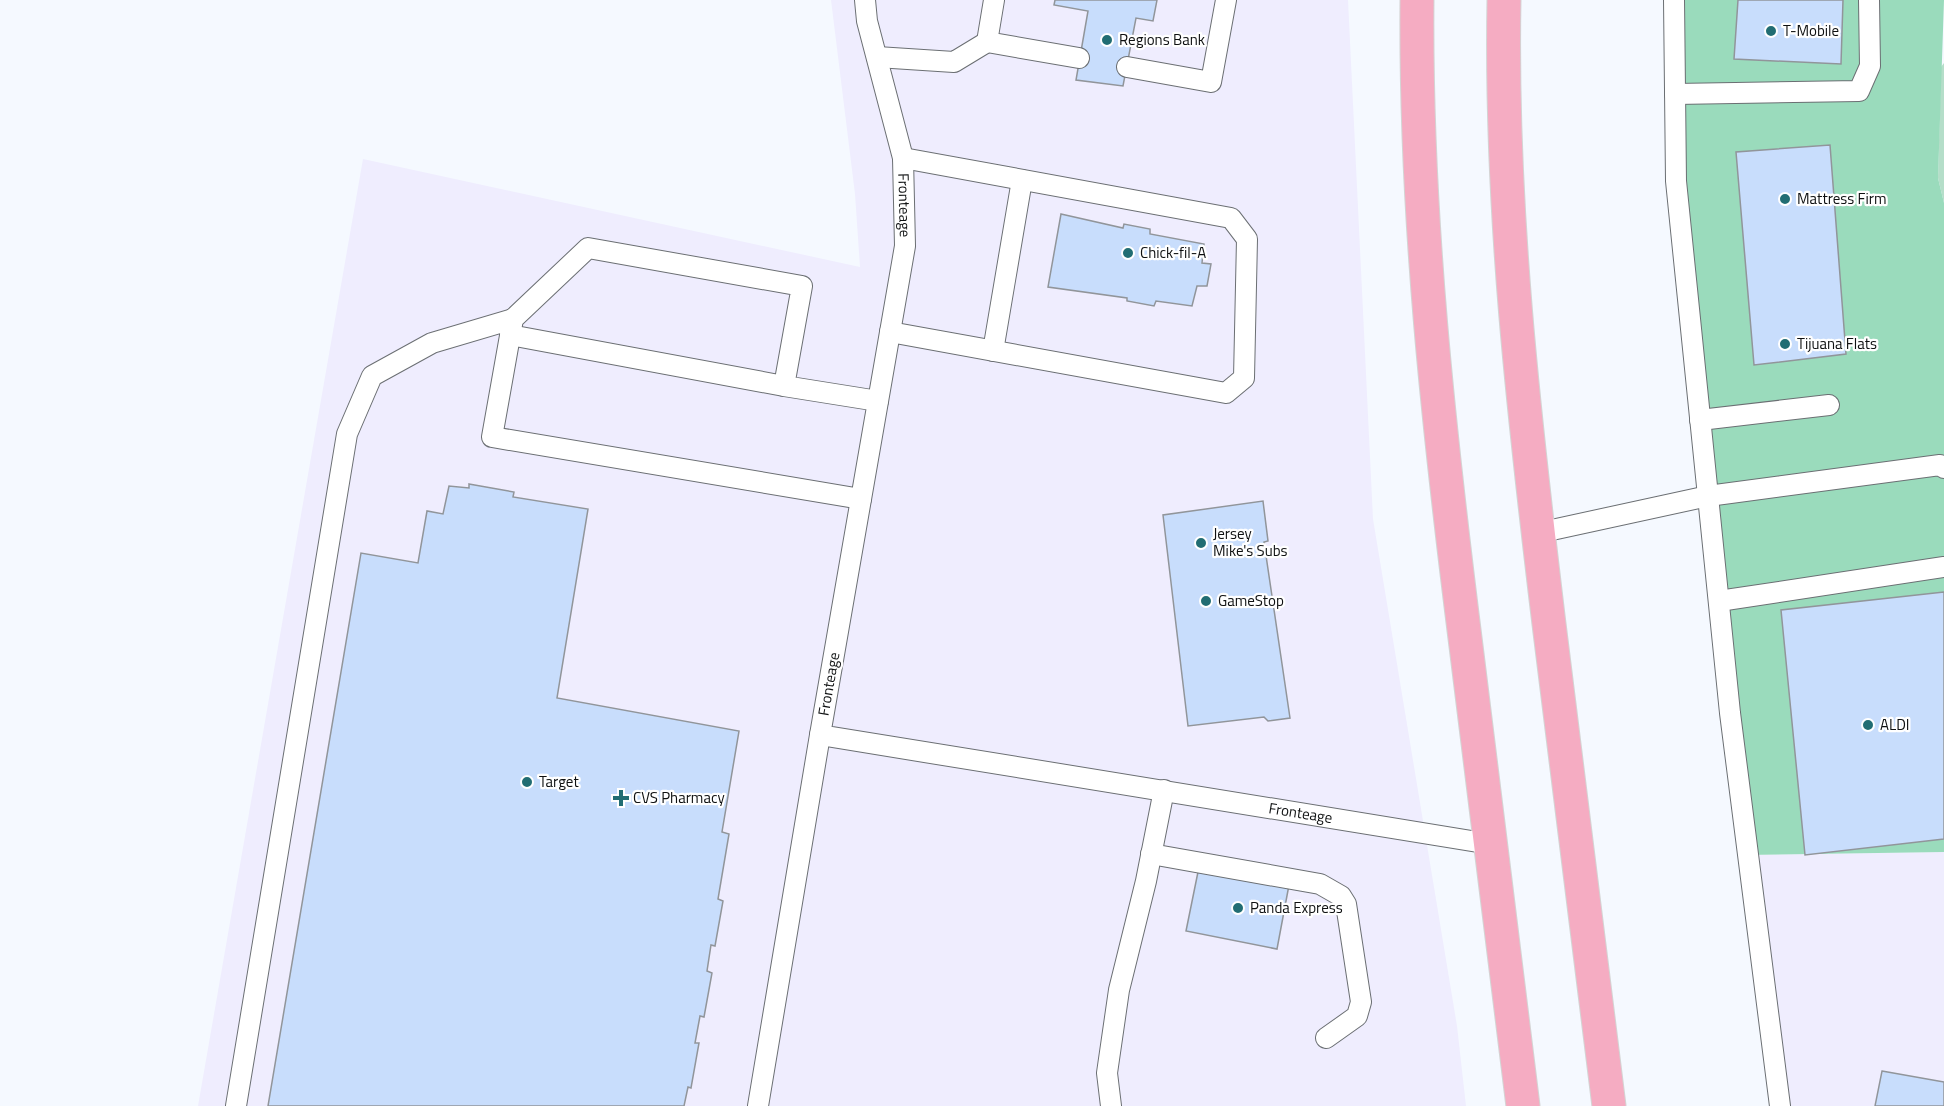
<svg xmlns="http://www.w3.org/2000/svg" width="1944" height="1106" viewBox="0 0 1944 1106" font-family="'Titillium Web',sans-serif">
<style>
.commercial{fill:#efedfe}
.green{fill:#b5dec9}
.forest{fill:#9adbbc}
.building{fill:#c8ddfc;stroke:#91959a;stroke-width:1.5}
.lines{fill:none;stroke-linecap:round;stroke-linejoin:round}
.lane-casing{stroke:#6b6f73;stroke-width:22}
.primary-casing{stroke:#d4d4d4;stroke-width:35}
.lane{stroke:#fff;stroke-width:20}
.primary{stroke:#f5acc2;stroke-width:33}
.poi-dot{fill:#216d73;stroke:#fff;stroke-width:2}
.labels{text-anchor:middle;stroke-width:4.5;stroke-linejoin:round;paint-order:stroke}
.poi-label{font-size:15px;fill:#0e1011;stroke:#fff;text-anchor:start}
.street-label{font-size:15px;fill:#0e1011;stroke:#fff}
</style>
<rect width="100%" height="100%" fill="#f5f9ff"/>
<!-- commercial -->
<g class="commercial">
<polygon points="831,0 1348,0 1373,519 1457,1026 1466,1106 198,1106 363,159 860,267 855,194"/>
<polygon points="1944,852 1944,1106 1772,1106 1744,855"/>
</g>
<!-- green -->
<polygon class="green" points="1944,63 1944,203 1938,178 1941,67"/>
<!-- forest -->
<polygon class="forest" points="1667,0 1944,0 1938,178 1944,203 1944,852 1744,855"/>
<!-- building -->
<g class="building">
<polygon points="1055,0 1157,0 1153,21 1136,18 1123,86 1076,80 1088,11 1054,5"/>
<polygon points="1738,0 1843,0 1841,64 1734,59"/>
<polygon points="1830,145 1846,354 1754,365 1736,152"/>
<polygon points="1061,214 1123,228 1124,224 1150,229 1150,234 1204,244 1202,263 1211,264 1207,286 1197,286 1192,306 1156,301 1154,306 1127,301 1127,298 1048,287"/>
<polygon points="469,484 514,492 513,497 588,509 557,698 739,731 722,832 729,834 718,899 723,901 715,946 711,945 707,971 712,973 704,1017 700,1016 695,1043 699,1043 691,1088 688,1087 684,1106 268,1106 361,553 418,563 427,511 443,514 449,486 469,488"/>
<polygon points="1263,501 1268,541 1264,542 1290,718 1268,721 1264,717 1188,726 1163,515"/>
<polygon points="1944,592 1944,839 1805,855 1781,610"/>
<polygon points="1199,867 1289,885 1277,949 1186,931"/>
<polygon points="1882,1071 1944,1082 1944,1106 1875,1106"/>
</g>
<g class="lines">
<defs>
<g id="lane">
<path id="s1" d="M 865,0 L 867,21 L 903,158 L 905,246 L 820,735 L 1490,844"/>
<polyline points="994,0 987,42 1079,58"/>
<polyline points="1674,0 1676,181 1730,713 1780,1106"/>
<polyline points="877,57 954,62 987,42"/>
<polyline points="1127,67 1211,82 1226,0"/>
<polyline points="1675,94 1859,91 1870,66 1869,0"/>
<polyline points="890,332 1226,393 1244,378 1247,239 1231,218 903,158"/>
<polyline points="510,335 784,386"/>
<polyline points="993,351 1022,180"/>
<polyline points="1700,420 1829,405"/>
<polyline points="861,499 492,437 513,319 588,248 802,286 784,386 878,401"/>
<polyline points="1538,533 1708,496 1940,465 1944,468"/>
<polyline points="1719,601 1944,567"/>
<polyline points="1151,854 1320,884 1341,896 1346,904 1361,1002 1357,1016 1326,1038"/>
<polyline points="236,1106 347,434 372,376 432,343 513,319"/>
<polyline points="758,1106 820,735"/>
<polyline points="1111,1106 1107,1073 1119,990 1146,881 1164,790"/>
</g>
<g id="primary">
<path d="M 1417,0 C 1415,216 1439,432 1466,646 C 1485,799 1504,953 1523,1106"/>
<path d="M 1504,0 C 1500,209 1524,417 1549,624 C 1569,784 1589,945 1609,1106"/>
</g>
</defs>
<!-- lane casing -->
<use href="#lane" class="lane-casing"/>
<!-- primary casing -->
<use href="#primary" class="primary-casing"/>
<!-- lane -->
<use href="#lane" class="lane"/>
<!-- primary -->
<use href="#primary" class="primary"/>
</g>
<!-- markers -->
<g class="poi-dot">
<circle cx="1771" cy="31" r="6"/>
<circle cx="1107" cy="40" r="6"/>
<circle cx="1785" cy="199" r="6"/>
<circle cx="1128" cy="253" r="6"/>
<circle cx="1785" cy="344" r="6"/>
<circle cx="1201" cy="543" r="6"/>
<circle cx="1206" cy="601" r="6"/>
<circle cx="1868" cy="725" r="6"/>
<circle cx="527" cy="782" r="6"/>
<path d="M618 789h6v6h6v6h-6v6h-6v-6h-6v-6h6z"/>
<circle cx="1238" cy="908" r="6"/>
</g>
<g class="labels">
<!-- poi labels -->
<g class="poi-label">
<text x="1783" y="36">T-Mobile</text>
<text x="1119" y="45">Regions Bank</text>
<text x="1797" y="204">Mattress Firm</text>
<text x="1140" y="258">Chick-fil-A</text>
<text x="1797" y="349">Tijuana Flats</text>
<text x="1213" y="539">Jersey<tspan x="1213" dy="17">Mike's Subs</tspan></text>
<text x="1218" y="606">GameStop</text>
<text x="1880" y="730">ALDI</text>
<text x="539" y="787">Target</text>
<text x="633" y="803">CVS Pharmacy</text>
<text x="1250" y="913">Panda Express</text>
</g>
<!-- street labels -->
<g class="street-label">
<text dy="5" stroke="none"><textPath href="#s1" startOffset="210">Fronteage</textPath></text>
<text transform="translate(829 684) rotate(-80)" y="5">Fronteage</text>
<text dy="5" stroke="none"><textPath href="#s1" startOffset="1234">Fronteage</textPath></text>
</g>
</g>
</svg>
